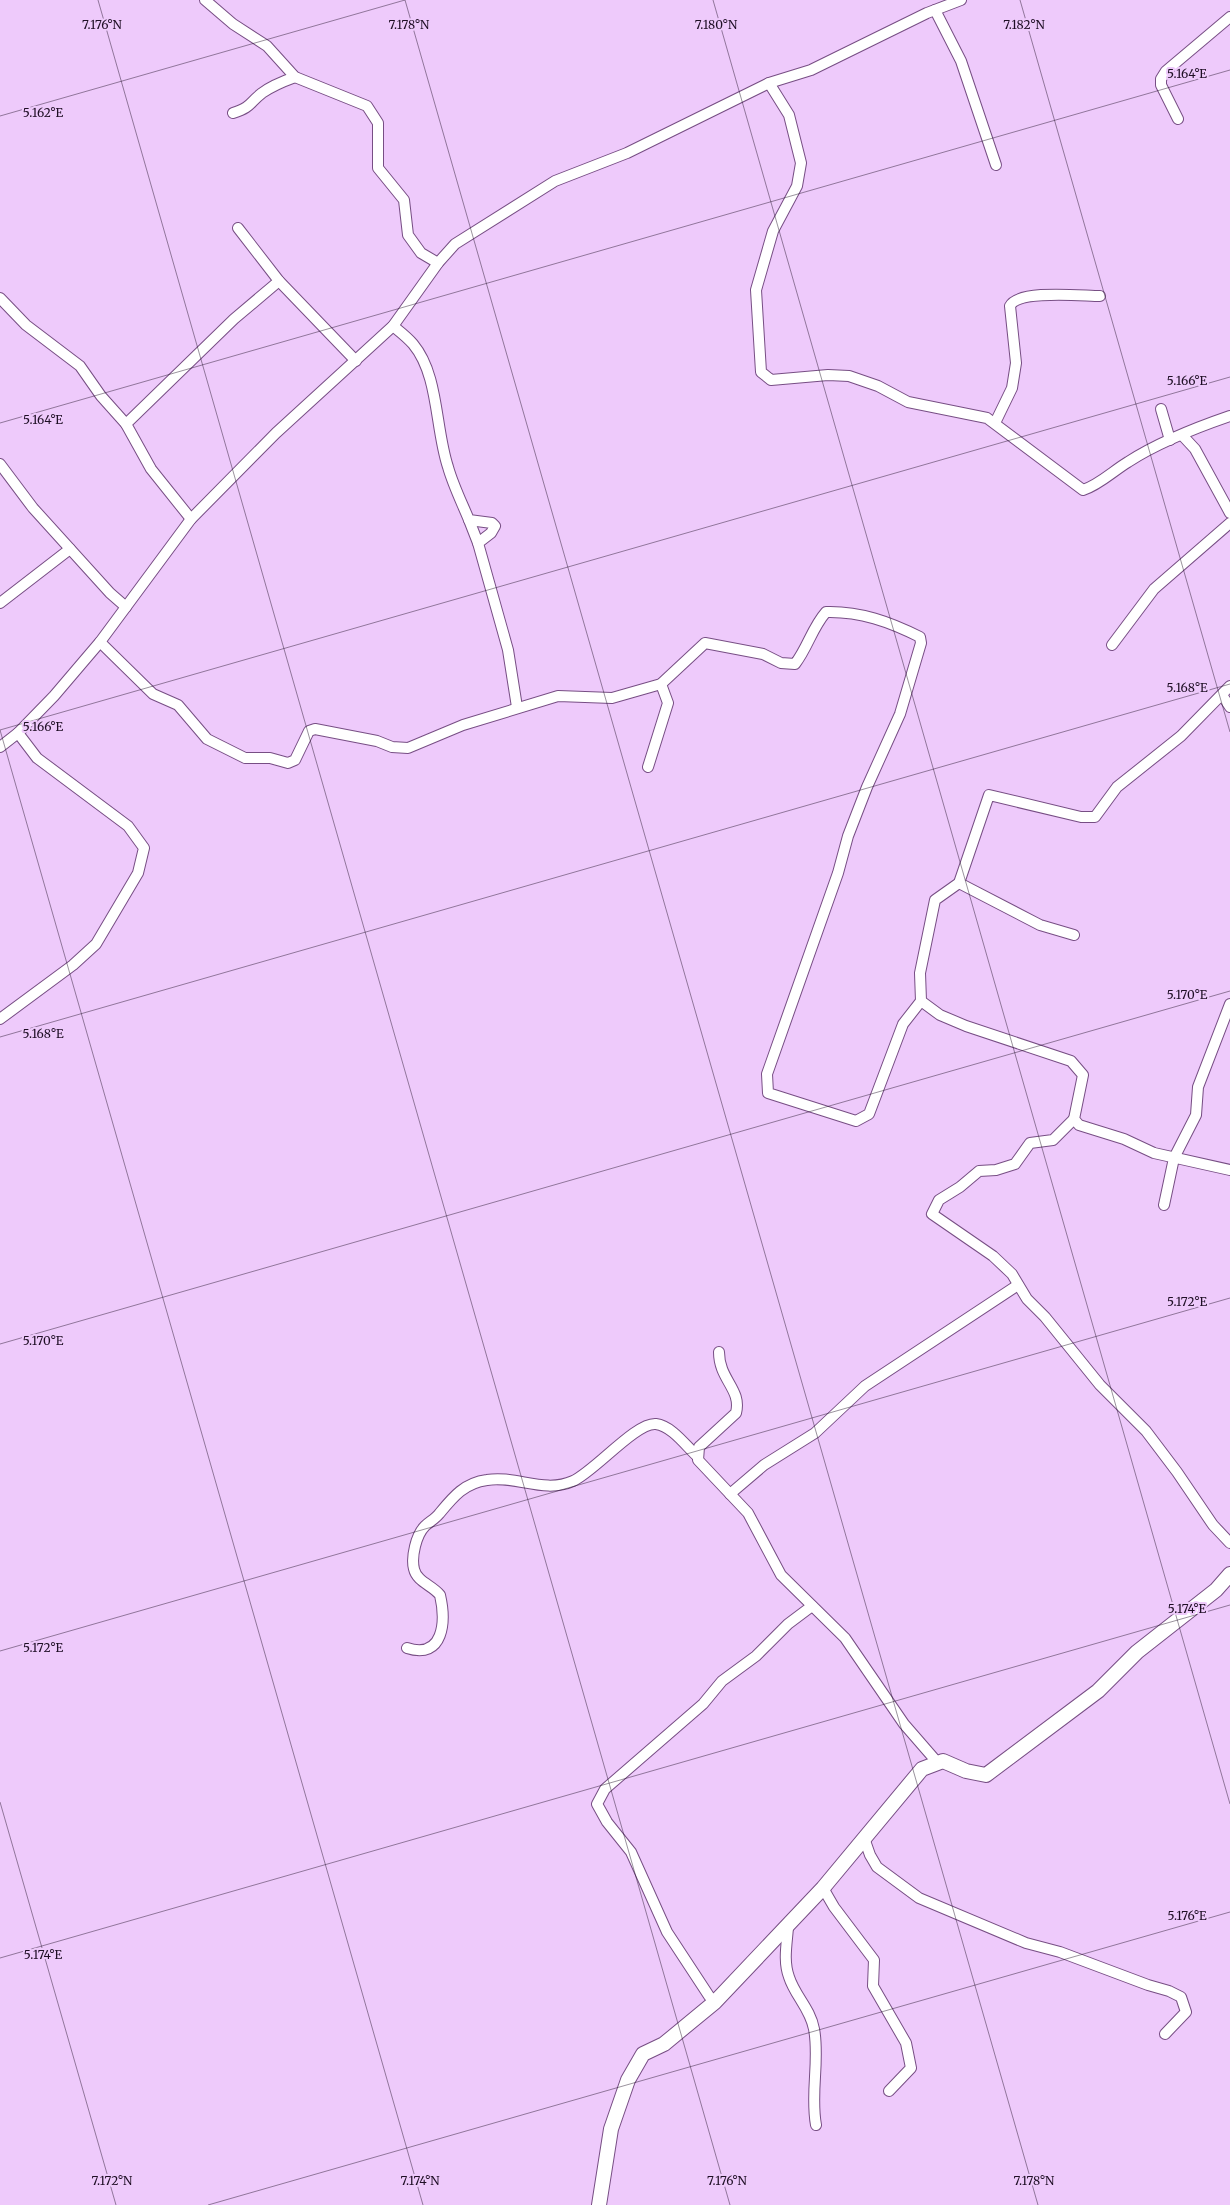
<svg xmlns="http://www.w3.org/2000/svg" width="1230" height="2205" viewBox="0 0 1230 2205" font-family="Merriweather,serif">
<style>
.lines{fill:none;stroke-linecap:round;stroke-linejoin:round}
.street-casing{stroke:#774e84;stroke-width:12}
.secondary-casing{stroke:#774e84;stroke-width:16}
.street{stroke:#fff;stroke-width:10}
.secondary{stroke:#fff;stroke-width:14}
.ticks{fill:none;stroke:#1f0f25;stroke-width:1;stroke-opacity:0.45}
.ticks-label{font-size:12px;text-anchor:middle;fill:#1f0f25;stroke:#eecafb;stroke-width:4;stroke-linejoin:round;paint-order:stroke}
</style>
<rect width="100%" height="100%" fill="#eecafb"/>
<g class="lines">
<defs>
<g id="street">
<polyline points="205,0 233,24 267,46 295,77 367,106 378,123 378,168 404,200 408,235 421,253 438,263"/>
<polyline points="935,10 961,61 996,165"/>
<path d="M 769,83 L 789,115 L 801,163 L 797,186 L 773,231 L 756,290 L 761,372 L 771,380 L 828,375 L 849,376 L 878,386 L 908,402 L 987,418 L 1083,490 C 1099,485 1113,471 1128,462 C 1159,442 1195,428 1230,416"/>
<path d="M 233,113 C 252,107 249,103 262,93 C 273,85 284,81 295,77"/>
<polyline points="1178,119 1161,85 1161,79 1166,71 1230,17"/>
<polyline points="238,228 279,281 356,361"/>
<polyline points="0,298 26,325 80,366 101,396 126,424"/>
<path d="M 393,326 C 399,331 407,337 413,344 C 439,375 435,428 448,467 C 453,485 462,503 469,520 L 492,523 L 495,526 L 491,533 L 478,543 L 508,650 L 517,707"/>
<polyline points="1161,409 1170,440"/>
<path d="M 995,423 L 1012,388 L 1016,363 L 1010,306 C 1018,289 1082,296 1100,296"/>
<polyline points="1182,435 1195,449 1230,513"/>
<polyline points="0,464 33,508 110,593 126,607"/>
<polyline points="191,519 151,469 126,424 234,319 279,281"/>
<polyline points="469,520 478,543"/>
<polyline points="0,603 70,549"/>
<path d="M 100,642 L 153,694 L 178,705 L 207,739 L 245,758 L 270,758 L 288,763 L 295,760 L 309,731 L 315,729 L 377,741 L 392,747 L 408,748 L 463,725 L 558,696 L 612,698 L 661,684 L 705,643 L 763,654 L 781,663 L 795,664 C 808,647 812,628 826,612 C 860,611 890,622 920,637 L 921,643 L 900,714 L 867,787 L 848,836 L 838,873 L 767,1074 L 768,1093 L 856,1121 L 869,1114 L 903,1024 L 921,1001"/>
<polyline points="1112,645 1154,589 1230,523"/>
<polyline points="1230,686 1181,736 1117,787 1095,817 1081,817 989,795 959,883 935,900 920,973 921,1001 940,1015 966,1026 1071,1061 1083,1075 1074,1119 1079,1125 1124,1139 1154,1153 1230,1170"/>
<polyline points="1222,695 1230,707"/>
<polyline points="0,747 18,733 54,696 100,642 191,519 276,433 393,326 438,263 455,244 555,181 627,153 769,83 811,70 927,13 961,0"/>
<polyline points="648,767 668,703 661,684"/>
<polyline points="959,883 1040,925 1074,935"/>
<polyline points="0,1019 73,965 96,944 138,873 144,848 128,826 37,758 18,733"/>
<polyline points="1074,1119 1053,1140 1030,1143 1015,1164 996,1170 979,1171 960,1187 939,1200 932,1214 993,1256 1012,1274 1027,1299 1045,1317 1100,1385 1146,1431 1177,1472 1213,1525 1230,1543"/>
<polyline points="1164,1205 1174,1158 1196,1115 1198,1087 1230,1004"/>
<path d="M 719,1352 C 719,1380 742,1389 736,1413 L 699,1447 L 698,1460 L 748,1513 L 781,1575 L 845,1638 L 904,1724 L 937,1762"/>
<polyline points="730,1494 764,1465 815,1433 865,1386 1018,1285"/>
<path d="M 407,1648 C 444,1660 446,1621 440,1595 C 432,1585 417,1582 414,1569 C 411,1557 416,1535 425,1526 C 429,1522 435,1519 439,1514 C 453,1497 464,1483 487,1480 C 516,1475 544,1494 573,1481 C 595,1471 636,1422 656,1424 C 672,1426 686,1446 697,1456"/>
<polyline points="864,1838 870,1855 877,1867 919,1898 1026,1943 1060,1952 1148,1985 1169,1991 1181,1997 1186,2012 1165,2034"/>
<polyline points="823,1888 834,1907 874,1960 873,1986 906,2043 911,2068 889,2091"/>
<path d="M 788,1927 C 787,1943 783,1961 789,1977 C 795,1996 810,2008 814,2029 C 820,2060 810,2093 816,2125"/>
<polyline points="715,2002 709,1996 667,1932 631,1852 607,1822 597,1804 605,1789 703,1704 722,1681 756,1656 788,1624 812,1606"/>
</g>
<polyline id="secondary" points="599,2205 611,2129 628,2080 643,2054 664,2044 715,2002 823,1888 922,1769 943,1761 966,1771 986,1775 1098,1691 1137,1652 1216,1590 1230,1574"/>
</defs>
<!-- street casing -->
<use href="#street" class="street-casing"/>
<!-- secondary casing -->
<use href="#secondary" class="secondary-casing"/>
<!-- street -->
<use href="#street" class="street"/>
<!-- secondary -->
<use href="#secondary" class="secondary"/>
</g>
<!-- ticks -->
<path class="ticks" d="M 98,0 L 730,2205M 405,0 L 1038,2205M 713,0 L 1230,1804M 1020,0 L 1230,732M 0,116 L 405,0M 0,423 L 1230,70M 0,730 L 1230,377M 0,730 L 423,2205M 0,1037 L 1230,684M 0,1344 L 1230,991M 0,1651 L 1230,1298M 0,1802 L 116,2205M 0,1958 L 1230,1605M 208,2205 L 1230,1912"/>
<g class="ticks-label">
<text x="102" y="29">7.176°N</text>
<text x="409" y="29">7.178°N</text>
<text x="716" y="29">7.180°N</text>
<text x="1024" y="29">7.182°N</text>
<text x="1187" y="78">5.164°E</text>
<text x="43" y="117">5.162°E</text>
<text x="1187" y="385">5.166°E</text>
<text x="43" y="424">5.164°E</text>
<text x="1187" y="692">5.168°E</text>
<text x="43" y="731">5.166°E</text>
<text x="1187" y="999">5.170°E</text>
<text x="43" y="1038">5.168°E</text>
<text x="1187" y="1306">5.172°E</text>
<text x="43" y="1345">5.170°E</text>
<text x="1187" y="1613">5.174°E</text>
<text x="43" y="1652">5.172°E</text>
<text x="1187" y="1920">5.176°E</text>
<text x="43" y="1959">5.174°E</text>
<text x="112" y="2185">7.172°N</text>
<text x="420" y="2185">7.174°N</text>
<text x="727" y="2185">7.176°N</text>
<text x="1034" y="2185">7.178°N</text>
</g>
</svg>
